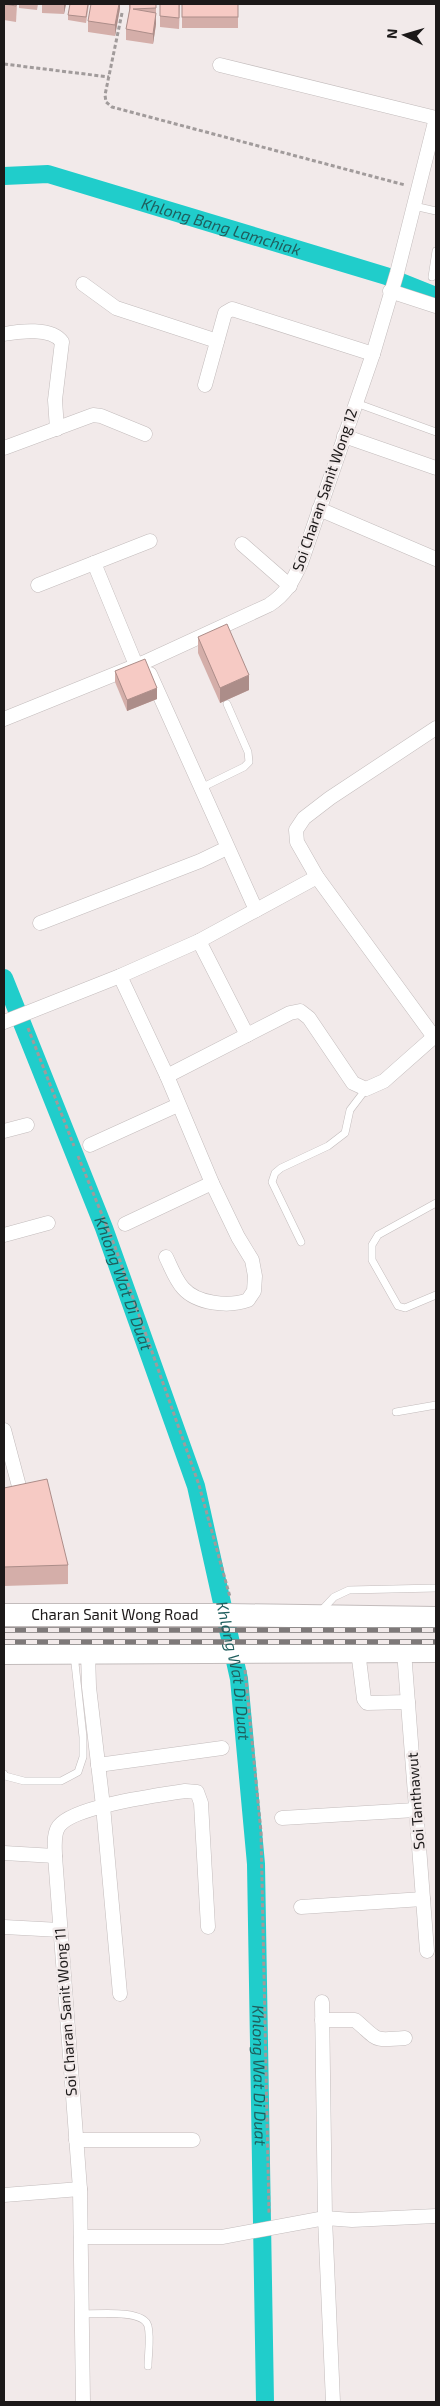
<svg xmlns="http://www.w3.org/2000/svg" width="440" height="2406" viewBox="0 0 440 2406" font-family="'Exo 2',sans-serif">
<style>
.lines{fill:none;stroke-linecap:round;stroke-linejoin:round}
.canal{stroke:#20cdcb;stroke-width:18}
.service-casing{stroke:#c3bcbc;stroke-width:8}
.minor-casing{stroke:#c3bcbc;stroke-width:15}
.primary-casing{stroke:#c3bcbc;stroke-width:24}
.path{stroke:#a19b9b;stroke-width:3;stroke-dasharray:4 2.5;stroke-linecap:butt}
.service{stroke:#fff;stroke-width:7}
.minor{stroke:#fff;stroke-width:14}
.primary{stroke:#fff;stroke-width:22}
.rail-casing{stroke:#7e7979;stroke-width:5.5}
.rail{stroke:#f2eaea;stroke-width:4;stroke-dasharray:11;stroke-linecap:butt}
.wall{fill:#d4aea9}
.shaded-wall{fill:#ac8d89}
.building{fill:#f6cac4;stroke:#ac8d89}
.labels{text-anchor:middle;stroke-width:5;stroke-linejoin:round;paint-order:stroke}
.street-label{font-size:15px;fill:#1c1919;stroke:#f2eaea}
.water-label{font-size:16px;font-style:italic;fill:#1f5e5d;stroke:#f2eaea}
</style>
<rect width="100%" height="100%" fill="#f2eaea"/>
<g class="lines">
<!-- canal -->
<g class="canal">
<path id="s1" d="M 4,176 L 48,174 L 386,276 L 436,296"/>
<path id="s2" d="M 4,978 L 104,1228 L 196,1486 L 239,1679 L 256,1864 L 265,2402"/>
</g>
<defs>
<g id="service">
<polyline points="414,206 436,211"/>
<polyline points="432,277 436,251"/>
<polyline points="356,403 436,432"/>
<polyline points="201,788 244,767 249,762 248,752 227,704"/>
<polyline points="436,1203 378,1235 372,1245 372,1260 398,1306 405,1308 436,1295"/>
<polyline points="301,1242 272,1182 275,1173 281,1168 328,1146 345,1133 350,1110 366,1089"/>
<polyline points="396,1412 436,1405"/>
<polyline points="320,1612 334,1597 349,1590 436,1588"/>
<polyline points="4,1774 5,1776 24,1781 61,1781 78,1772 83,1757 83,1737 74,1654"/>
<path d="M 82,2314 C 96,2314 144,2309 148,2326 C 151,2338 148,2354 148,2366"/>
</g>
<g id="minor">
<polyline points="220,65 436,118"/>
<polyline points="83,284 116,308 217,341"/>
<polyline points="390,291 436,306"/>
<path d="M 4,334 C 19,331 52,327 62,342 L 55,400 L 57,429"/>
<polyline points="205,385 225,313 232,309 373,354"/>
<polyline points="344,436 436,468"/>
<polyline points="4,448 93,415 101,416 145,434"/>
<polyline points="319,509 436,559"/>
<polyline points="242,544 290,586"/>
<polyline points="94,563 136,665"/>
<polyline points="38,585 150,541"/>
<polyline points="150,674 256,910"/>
<path d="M 4,719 L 145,662 L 269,605 C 286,594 293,581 301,563 L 373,354 L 397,273 L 436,118"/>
<polyline points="40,923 200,861 227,848"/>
<polyline points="199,941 247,1035"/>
<path d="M 120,976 L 167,1076 L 212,1183 L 238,1237 L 252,1260 L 255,1276 L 254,1291 L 248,1300 C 229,1307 197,1304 183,1288 C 175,1279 171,1267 166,1257"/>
<polyline points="4,1022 120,976 199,941 317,877"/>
<polyline points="434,1037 317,877 297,842 296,830 304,818 330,798 436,728"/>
<polyline points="167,1076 290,1013 300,1011 309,1018 353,1083 366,1089 384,1081 436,1035"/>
<polyline points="4,1131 27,1125"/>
<polyline points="90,1145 178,1105"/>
<polyline points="125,1224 212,1183"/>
<polyline points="4,1235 48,1223"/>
<polyline points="4,1430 20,1490"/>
<polyline points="358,1651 364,1699 367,1703 408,1702"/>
<polyline points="404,1651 427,1951"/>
<polyline points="88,1652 89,1687 103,1806 120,1994"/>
<polyline points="98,1765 222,1748"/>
<polyline points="282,1818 415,1810"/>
<polyline points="4,1853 55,1856"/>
<polyline points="301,1907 423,1899"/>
<polyline points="4,1927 60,1930"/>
<polyline points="322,2002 325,2218 333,2402"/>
<path d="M 322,2020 L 355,2020 C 379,2040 371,2041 405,2038"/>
<polyline points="76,2140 193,2140"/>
<polyline points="4,2195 80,2189"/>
<polyline points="81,2237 222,2237 325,2218 352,2220 436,2216"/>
<path d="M 83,2402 L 80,2189 L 55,1856 C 55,1847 53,1834 59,1826 C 74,1806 159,1795 185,1791 L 197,1792 L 201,1803 L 208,1927"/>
</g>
<g id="primary">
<path id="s3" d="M 4,1615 L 228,1615 L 436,1618"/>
<polyline points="4,1653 436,1651"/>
</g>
</defs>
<!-- service casing -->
<use href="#service" class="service-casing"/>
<!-- minor casing -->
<use href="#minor" class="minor-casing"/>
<!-- primary casing -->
<use href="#primary" class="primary-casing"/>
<!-- path -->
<g class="path">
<polyline points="122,13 105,95 106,102 112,107 405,185"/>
<polyline points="4,64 109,77"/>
<polyline points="28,1028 74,1146"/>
<polyline points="78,1156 114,1244 199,1485 230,1597"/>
<polyline points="245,1670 261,1832 269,2213"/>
</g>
<!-- service -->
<use href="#service" class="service"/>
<!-- minor -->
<use href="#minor" class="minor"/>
<!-- primary -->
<use href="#primary" class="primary"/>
<defs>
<g id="rail">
<polyline points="4,1630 436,1630"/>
<polyline points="4,1642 436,1642"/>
</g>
</defs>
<!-- rail casing -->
<use href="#rail" class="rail-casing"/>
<!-- rail -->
<use href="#rail" class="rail"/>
</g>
<!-- wall -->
<g class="wall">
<polygon points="4,4 17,4 16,22 4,20"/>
<polygon points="19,4 38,4 37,10 19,8"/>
<polygon points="42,4 66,4 64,14 42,13"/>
<polygon points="89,4 86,23 68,20 68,15"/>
<polygon points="120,4 120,8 115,36 88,32 88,21"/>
<polygon points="129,4 156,4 156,24 153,44 126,40 126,29 129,12"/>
<polygon points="160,4 180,4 179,29 160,27"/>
<rect x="182" y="4" width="56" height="24"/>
<polygon points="198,637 249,690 220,703 198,653"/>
<polygon points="115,671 157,699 127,711 115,682"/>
<polygon points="4,1488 68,1565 68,1584 4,1586"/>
</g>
<!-- shaded-wall -->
<g class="shaded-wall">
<polygon points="64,4 66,4 64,14"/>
<polygon points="119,4 120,4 120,8 115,36 115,25"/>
<polygon points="156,13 156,24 153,44 153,34"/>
<polygon points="249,675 249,690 220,703 220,688"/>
<polygon points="157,688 157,699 127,711 127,700"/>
</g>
<!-- building -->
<g class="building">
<polygon points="4,4 16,4 16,6"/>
<polygon points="70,4 88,4 86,17 68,15"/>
<polygon points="91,4 119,4 115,25 88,21"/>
<polygon points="130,4 156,4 156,8 133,9 156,13 153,34 126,29 130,8"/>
<polygon points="160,4 179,4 179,18 160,16"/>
<rect x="182" y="4" width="56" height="13"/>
<polygon points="227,624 249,675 220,688 198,637"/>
<polygon points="145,659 157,688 127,700 115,671"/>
<polygon points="47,1479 68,1565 4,1567 4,1488"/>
</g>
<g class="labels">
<!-- street labels -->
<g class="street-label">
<text transform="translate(325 490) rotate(-71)" y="5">Soi Charan Sanit Wong 12</text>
<text dy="5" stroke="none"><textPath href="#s3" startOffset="111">Charan Sanit Wong Road</textPath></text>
<text transform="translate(416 1801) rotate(-94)" y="5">Soi Tanthawut</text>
<text transform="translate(66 2012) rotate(-94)" y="5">Soi Charan Sanit Wong 11</text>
</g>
<!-- water labels -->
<g class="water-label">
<text dy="6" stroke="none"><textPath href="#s1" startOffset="225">Khlong Bang Lamchiak</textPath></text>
<text dy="6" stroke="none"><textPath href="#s2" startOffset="328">Khlong Wat Di Duat</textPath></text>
<text dy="6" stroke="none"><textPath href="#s2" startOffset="732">Khlong Wat Di Duat</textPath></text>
<text dy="6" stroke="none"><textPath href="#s2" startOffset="1138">Khlong Wat Di Duat</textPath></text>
</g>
</g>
<!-- border -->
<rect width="440" height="2406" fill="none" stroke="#1c1919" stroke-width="10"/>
<!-- north arrow -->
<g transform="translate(405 35) rotate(275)" stroke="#f2eaea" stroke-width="4" paint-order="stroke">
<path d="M0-4L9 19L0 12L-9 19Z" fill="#1c1919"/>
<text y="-8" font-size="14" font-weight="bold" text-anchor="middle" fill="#1c1919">N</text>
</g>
</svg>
